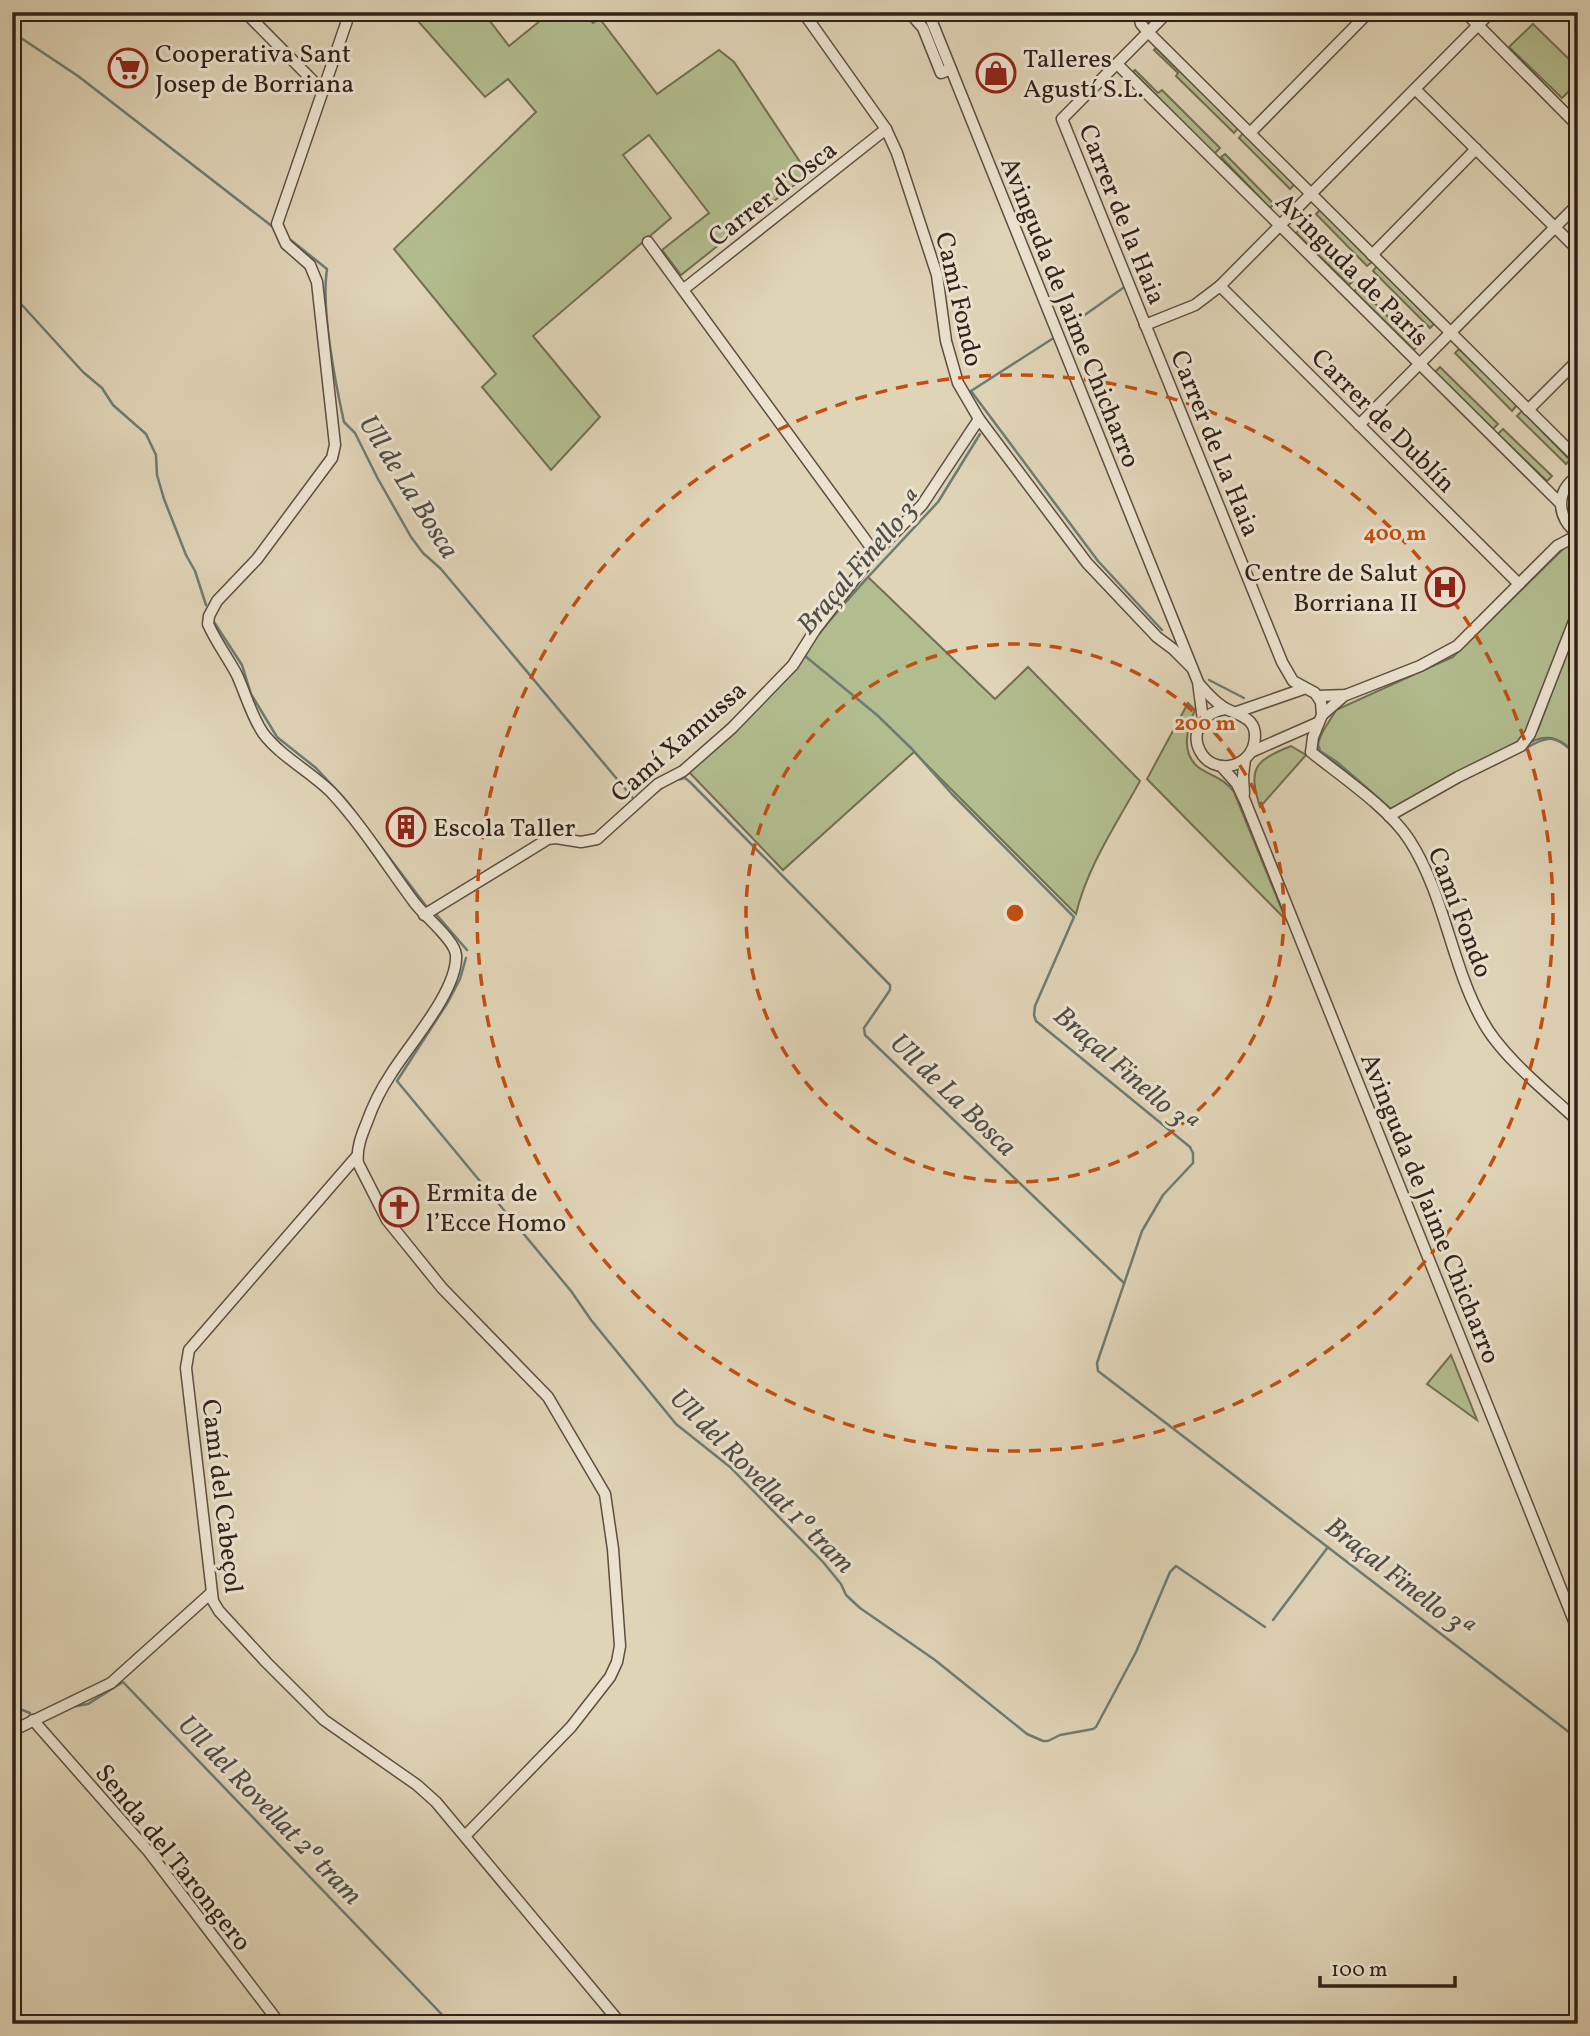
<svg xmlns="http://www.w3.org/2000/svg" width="1590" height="2036" viewBox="0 0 1590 2036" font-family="Vollkorn,serif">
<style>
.green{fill:#b2bd8f;stroke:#726f54;stroke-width:2}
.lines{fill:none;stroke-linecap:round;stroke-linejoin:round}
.stream{stroke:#6c7c74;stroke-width:2.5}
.minor-casing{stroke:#5d4e40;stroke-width:13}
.minor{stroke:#ebe3d0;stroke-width:10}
.ring{fill:none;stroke:#c34e0f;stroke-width:3.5;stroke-dasharray:12 9}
.labels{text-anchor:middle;stroke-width:6;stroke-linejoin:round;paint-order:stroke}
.poi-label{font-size:26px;fill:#312119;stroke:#ebe3d0;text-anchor:start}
.street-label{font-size:26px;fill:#312119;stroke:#ebe3d0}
.water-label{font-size:28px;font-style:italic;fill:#4f4e46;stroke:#ebe3d0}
.centre{fill:#c34e0f;stroke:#ebe3d0;stroke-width:3.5}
.ring-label{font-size:21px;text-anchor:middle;font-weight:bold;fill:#c34e0f;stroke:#ebe3d0;stroke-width:6;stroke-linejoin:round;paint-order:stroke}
</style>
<rect width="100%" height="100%" fill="#e0d4b7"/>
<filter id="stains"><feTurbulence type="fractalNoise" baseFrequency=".00286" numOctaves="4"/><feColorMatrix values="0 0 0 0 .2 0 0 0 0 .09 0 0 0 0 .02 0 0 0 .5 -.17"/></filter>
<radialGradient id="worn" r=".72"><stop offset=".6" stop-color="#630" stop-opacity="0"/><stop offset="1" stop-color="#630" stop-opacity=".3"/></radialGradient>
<!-- green -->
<g class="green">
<polygon points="410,12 483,12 509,46 551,12 583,12 593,23 600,19 657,94 719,50 734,62 808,174 681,275 662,250 709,213 649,135 623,155 671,218 533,336 600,417 551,470 482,387 496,374 394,249 536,112 508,79 485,97"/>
<polygon points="1533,24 1578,68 1578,82 1562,98 1509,47"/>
<polygon points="1156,48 1238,128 1234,133 1176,76 1178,73 1154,50"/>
<polygon points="1135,70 1158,93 1162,90 1220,148 1214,154 1133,72"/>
<polygon points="1243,133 1295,184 1290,189 1239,138"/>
<polygon points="1225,154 1274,204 1270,208 1221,157"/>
<polygon points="1320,210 1372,262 1367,266 1316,214"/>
<polygon points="1301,229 1353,281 1349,285 1296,233"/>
<polygon points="1377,266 1434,324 1430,328 1373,271"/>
<polygon points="1359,287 1417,346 1414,350 1354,291"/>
<polygon points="1459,349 1517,405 1512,411 1455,353"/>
<polygon points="1440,367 1498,424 1493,429 1435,372"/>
<polygon points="1522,411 1570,460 1566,464 1517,416"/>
<polygon points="1503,429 1552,476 1547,481 1498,434"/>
<path d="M 1567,545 L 1578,545 L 1578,603 L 1564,642 L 1530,725 L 1521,740 L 1391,811 L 1335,763 L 1318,751 C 1316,737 1329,723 1336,710 L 1453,657 Z"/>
<path d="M 868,577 L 995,699 L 1028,667 L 1140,781 C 1117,823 1087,867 1076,914 L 914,752 L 783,870 L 689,772 L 805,655 L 817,635 Z"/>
<path d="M 1578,620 L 1578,754 C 1562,741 1552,732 1531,742 Z"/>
<path d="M 1188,703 L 1195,710 C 1187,728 1180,752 1198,767 C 1212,777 1223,777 1234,792 L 1286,920 L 1147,779 Z"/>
<path d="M 1291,746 L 1306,755 L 1260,807 C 1248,768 1254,761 1291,746 Z"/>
<polygon points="1451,1355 1477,1420 1427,1384"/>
</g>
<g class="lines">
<!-- stream -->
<g class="stream">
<polyline points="12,32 78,76 273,227"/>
<path d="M 287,237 L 327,269 C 321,309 335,381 344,422 L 355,433 L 378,479 L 411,537 L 423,553 L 441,569 L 632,797"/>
<polyline points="12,294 83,372 102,388 113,405 146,434 156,455 157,475 164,499 186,555 195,571 206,605"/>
<polyline points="1069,326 1123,288"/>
<polyline points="1052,339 971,391 1098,561 1162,630"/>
<polyline points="214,622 242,665 251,694 277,737 316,768 345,799 426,906"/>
<polyline points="818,635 841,606 938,502 980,434"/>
<polyline points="814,640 805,656 877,715 912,749 952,794 1074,917 1035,1006 1034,1015 1036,1021 1190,1147 1193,1153 1193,1163 1163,1195 1142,1231 1097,1363 1098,1371 1578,1739"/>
<polyline points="1209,680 1244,698"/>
<polyline points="1538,729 1558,675"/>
<polyline points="1319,747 1320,751 1337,762 1392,810"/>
<path d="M 1525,749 C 1551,732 1556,737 1578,756"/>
<polyline points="1484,769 1519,752"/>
<polyline points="676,780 685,778 690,782 890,985 890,990 864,1028 865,1035 1124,1283"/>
<polyline points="653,795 664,786"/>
<polyline points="435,913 467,950"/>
<polyline points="466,958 460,979 448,1002 397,1081 571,1291 591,1320 676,1424 730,1467 823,1562 841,1584 846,1595 860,1608 935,1660 1027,1734 1043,1741 1048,1741 1060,1735 1093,1729 1096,1727 1136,1652 1170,1572 1176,1566 1265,1627"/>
<polyline points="1273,1620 1328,1547"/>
<polyline points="12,1706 30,1713"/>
<polyline points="71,1707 88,1704 123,1682 451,2024"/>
</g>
<defs>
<g id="minor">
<polyline points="245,12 323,91"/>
<path d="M 350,12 L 277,224 L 286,244 L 310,265 L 317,282 L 335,445 L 332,458 L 257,559 L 217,601 L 209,616 L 208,624 C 216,642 228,658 237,675 C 246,695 251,715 263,733 C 281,757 310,771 331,792 C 362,825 387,866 414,902 C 424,916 455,940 456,955 C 458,990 409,1045 391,1074 C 381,1089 373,1105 367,1122 C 362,1134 356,1149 358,1163 L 387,1220 L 442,1288 L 548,1397 L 605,1494 L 613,1549 L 620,1646 L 617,1662 L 610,1677 L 571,1727 L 466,1835"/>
<polyline points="803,12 886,129 897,153 937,275 946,341 958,383 979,419 1087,563 1157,637 1173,649 1192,668"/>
<polyline points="909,12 923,28 941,73 951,69"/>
<polyline points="928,12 1198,682 1203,720"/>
<polyline points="1138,12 1141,24 1148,32 1578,459"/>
<path d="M 1168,12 L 1062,119 L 1282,662 L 1293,681 L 1315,693 L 1321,702 L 1322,715 L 1313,737 L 1311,752 C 1341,776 1390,809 1410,841 C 1445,896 1451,964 1482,1020 C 1501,1056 1548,1093 1578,1121"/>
<polyline points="1465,12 1578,126"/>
<polyline points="1117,64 1560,503"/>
<polyline points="1415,89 1578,250"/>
<polyline points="1250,133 1369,12"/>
<polyline points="648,242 875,553"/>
<polyline points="1372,255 1476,149"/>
<polyline points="1220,286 1519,584"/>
<polyline points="684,289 886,129"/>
<polyline points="1145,325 1195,305 1220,286 1491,12"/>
<polyline points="1528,410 1578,360"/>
<polyline points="1359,425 1578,204"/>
<path d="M 1578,476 C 1555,490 1556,519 1578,533"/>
<path d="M 1200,685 C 1207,693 1214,701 1223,707 C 1237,716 1260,716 1254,744 C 1248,769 1212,775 1200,751 C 1189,731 1206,711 1226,709"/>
<polyline points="1318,696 1346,695 1420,666 1457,646 1557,546 1578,535"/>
<polyline points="1237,712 1303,689"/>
<polyline points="1322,715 1345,695"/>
<polyline points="1251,752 1317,723"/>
<polyline points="1221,766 1237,784 1245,801 1578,1631"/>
<polyline points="1244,794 1243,776 1245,759"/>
<polyline points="1389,816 1458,777 1521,746 1530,734 1578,611"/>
<polyline points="424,915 548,839 556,838 581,842 597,839 658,784 683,771 732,728 793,665 815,630 875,553 922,505 979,419"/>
<polyline points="357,1156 189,1350 186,1368 213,1601 219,1611 266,1662 324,1720 417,1785 436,1802 621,2024"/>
<polyline points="33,1720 149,1852 280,2024"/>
<polyline points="12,1731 111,1683 211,1593"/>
</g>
</defs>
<!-- minor casing -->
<use href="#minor" class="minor-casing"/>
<!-- minor -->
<use href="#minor" class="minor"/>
</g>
<!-- distance rings -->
<g class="ring">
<circle cx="1015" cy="913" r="269"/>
<circle cx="1015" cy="913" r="538"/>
</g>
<!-- icons -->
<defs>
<symbol id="supermarket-ring" viewBox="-11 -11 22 22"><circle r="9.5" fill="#ebe3d0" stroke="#8f2418" stroke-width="1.5"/><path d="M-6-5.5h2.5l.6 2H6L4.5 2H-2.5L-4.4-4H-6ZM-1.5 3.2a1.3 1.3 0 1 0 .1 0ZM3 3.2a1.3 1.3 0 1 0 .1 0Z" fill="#8f2418"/></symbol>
<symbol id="shop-ring" viewBox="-11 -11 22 22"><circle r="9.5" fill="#ebe3d0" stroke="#8f2418" stroke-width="1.5"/><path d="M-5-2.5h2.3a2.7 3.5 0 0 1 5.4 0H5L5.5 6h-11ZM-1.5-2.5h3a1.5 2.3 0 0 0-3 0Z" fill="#8f2418"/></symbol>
<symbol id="hospital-ring" viewBox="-11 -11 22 22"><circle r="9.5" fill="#ebe3d0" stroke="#8f2418" stroke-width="1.5"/><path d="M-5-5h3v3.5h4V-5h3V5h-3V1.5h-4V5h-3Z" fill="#8f2418"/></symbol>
<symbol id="building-ring" viewBox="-11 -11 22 22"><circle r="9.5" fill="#ebe3d0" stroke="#8f2418" stroke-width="1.5"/><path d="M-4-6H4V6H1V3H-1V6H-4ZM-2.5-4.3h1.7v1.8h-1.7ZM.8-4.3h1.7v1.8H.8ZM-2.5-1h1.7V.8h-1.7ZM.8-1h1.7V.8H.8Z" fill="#8f2418"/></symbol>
<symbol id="church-ring" viewBox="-11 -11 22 22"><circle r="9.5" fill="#ebe3d0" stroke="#8f2418" stroke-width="1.5"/><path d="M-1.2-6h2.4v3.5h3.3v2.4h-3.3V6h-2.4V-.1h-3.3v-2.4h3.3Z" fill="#8f2418"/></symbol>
</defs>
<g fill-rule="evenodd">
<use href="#supermarket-ring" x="106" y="46" width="44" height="44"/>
<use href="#shop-ring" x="974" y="51" width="44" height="44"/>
<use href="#hospital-ring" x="1423" y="565" width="44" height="44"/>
<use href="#building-ring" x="384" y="805" width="44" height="44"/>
<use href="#church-ring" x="377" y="1185" width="44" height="44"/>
</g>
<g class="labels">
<!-- poi labels -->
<g class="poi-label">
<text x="155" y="62">Cooperativa Sant<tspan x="155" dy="30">Josep de Borriana</tspan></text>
<text x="1023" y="67">Talleres<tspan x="1023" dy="30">Agustí S.L.</tspan></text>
<text x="1418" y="581" text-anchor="end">Centre de Salut<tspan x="1418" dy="30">Borriana II</tspan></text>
<text x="433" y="836">Escola Taller</text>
<text x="426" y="1201">Ermita de<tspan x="426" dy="30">l’Ecce Homo</tspan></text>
</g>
<!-- street labels -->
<g class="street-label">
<text transform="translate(772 193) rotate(-38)" y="9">Carrer d'Osca</text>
<text transform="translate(1123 214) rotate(68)" y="9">Carrer de la Haia</text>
<text transform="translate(1353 269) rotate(45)" y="9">Avinguda de París</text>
<text transform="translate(960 299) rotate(77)" y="9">Camí Fondo</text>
<text transform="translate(1071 312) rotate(68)" y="9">Avinguda de Jaime Chicharro</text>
<text transform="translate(1384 420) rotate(45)" y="9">Carrer de Dublín</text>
<text transform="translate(1216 443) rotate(68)" y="9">Carrer de La Haia</text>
<text transform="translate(678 741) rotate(-41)" y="9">Camí Xamussa</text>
<text transform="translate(1461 912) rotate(69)" y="9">Camí Fondo</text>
<text transform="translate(1431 1208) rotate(68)" y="9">Avinguda de Jaime Chicharro</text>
<text transform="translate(223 1496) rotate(83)" y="9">Camí del Cabeçol</text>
<text transform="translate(174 1857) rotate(51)" y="9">Senda del Tarongero</text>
</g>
<!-- water labels -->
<g class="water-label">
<text transform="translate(410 486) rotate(58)" y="10">Ull de La Bosca</text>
<text transform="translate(860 562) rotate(-49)" y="10">Braçal Finello 3ª</text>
<text transform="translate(1126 1069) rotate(41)" y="10">Braçal Finello 3ª</text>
<text transform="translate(954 1094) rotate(44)" y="10">Ull de La Bosca</text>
<text transform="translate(763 1480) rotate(45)" y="10">Ull del Rovellat 1º tram</text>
<text transform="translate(1400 1577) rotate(38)" y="10">Braçal Finello 3ª</text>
<text transform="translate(271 1809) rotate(46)" y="10">Ull del Rovellat 2º tram</text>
</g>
</g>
<circle cx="1015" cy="913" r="10" class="centre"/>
<g class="ring-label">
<text x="1395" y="540">400 m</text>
<text x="1205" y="730">200 m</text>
</g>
<!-- margin -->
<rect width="1590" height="2036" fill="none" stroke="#e0d4b7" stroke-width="42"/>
<rect x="14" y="14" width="1562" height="2008" fill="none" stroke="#312119" stroke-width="3.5"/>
<rect x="21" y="21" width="1548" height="1994" fill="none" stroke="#312119" stroke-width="2"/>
<!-- scale -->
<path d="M1320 1976v10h135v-10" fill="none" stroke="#312119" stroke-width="3.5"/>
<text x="1331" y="1976" font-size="21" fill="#312119" stroke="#ebe3d0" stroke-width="5" paint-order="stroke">100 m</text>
<rect width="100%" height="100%" filter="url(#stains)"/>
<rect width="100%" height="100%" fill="url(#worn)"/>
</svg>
